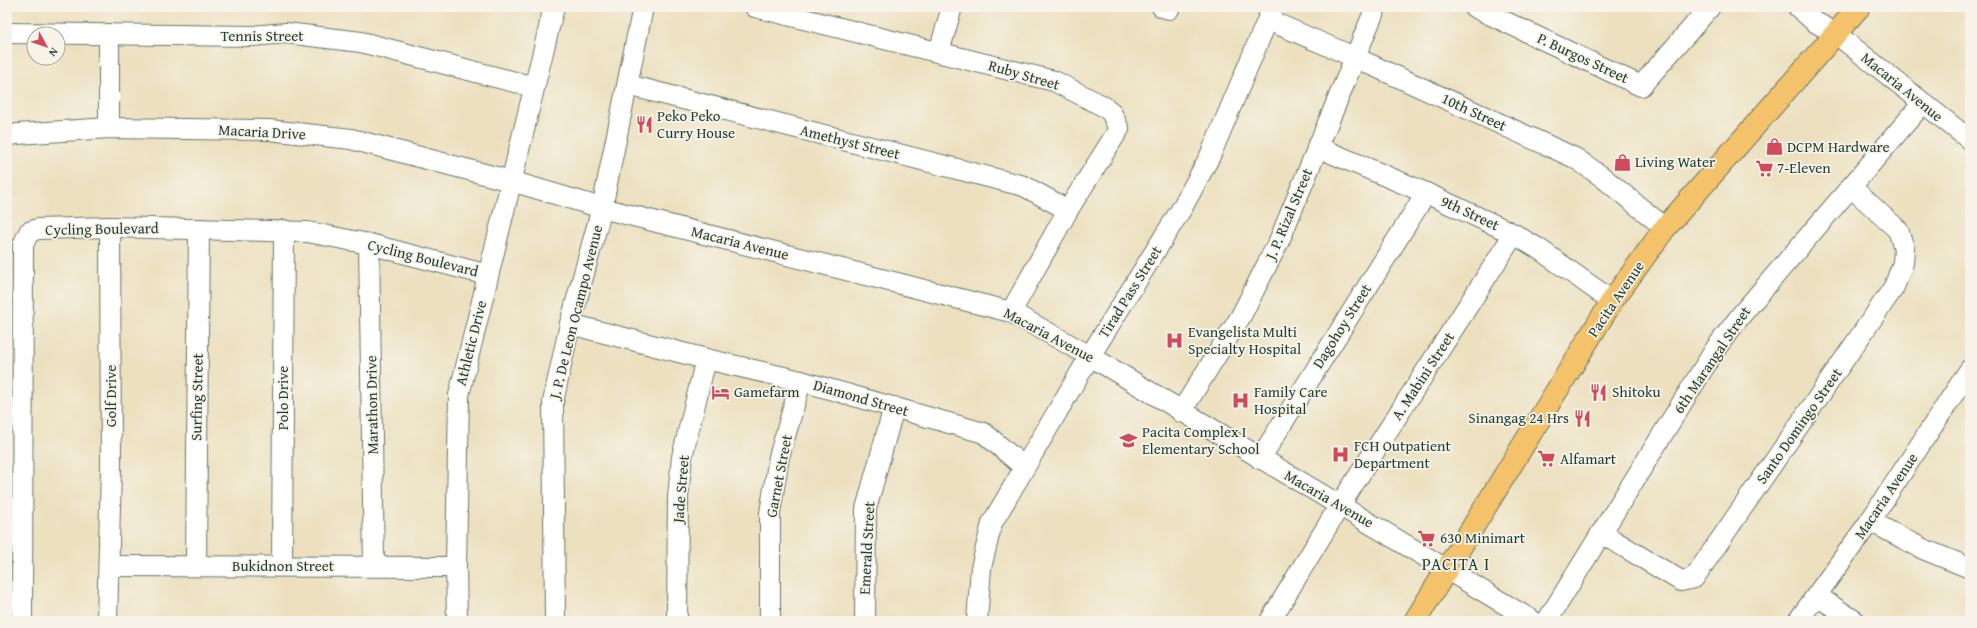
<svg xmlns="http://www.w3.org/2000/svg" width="1977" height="628" viewBox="0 0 1977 628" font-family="'Gentium Book Plus',serif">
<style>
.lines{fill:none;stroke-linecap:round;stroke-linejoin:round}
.minor-casing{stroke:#677665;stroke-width:22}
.major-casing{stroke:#677665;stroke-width:24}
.minor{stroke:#fff;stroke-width:20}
.major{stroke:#f3c26a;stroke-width:22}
.labels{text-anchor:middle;stroke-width:3.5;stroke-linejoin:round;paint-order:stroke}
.street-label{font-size:15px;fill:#1f3d34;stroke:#f7f3e8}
.poi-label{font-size:15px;fill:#1f3d34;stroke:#f7f3e8;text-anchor:start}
.quarter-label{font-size:17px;letter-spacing:1px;fill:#1f3d34;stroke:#f7f3e8}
</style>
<rect width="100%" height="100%" fill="#f7f3e8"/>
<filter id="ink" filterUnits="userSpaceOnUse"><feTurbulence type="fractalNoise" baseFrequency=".025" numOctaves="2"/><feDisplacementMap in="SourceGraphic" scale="8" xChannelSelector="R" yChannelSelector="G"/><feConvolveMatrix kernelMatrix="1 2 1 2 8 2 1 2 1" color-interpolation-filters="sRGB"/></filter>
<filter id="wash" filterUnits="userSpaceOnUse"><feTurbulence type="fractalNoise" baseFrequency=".012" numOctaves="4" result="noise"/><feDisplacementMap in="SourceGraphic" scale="16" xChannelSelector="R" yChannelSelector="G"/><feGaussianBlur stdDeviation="0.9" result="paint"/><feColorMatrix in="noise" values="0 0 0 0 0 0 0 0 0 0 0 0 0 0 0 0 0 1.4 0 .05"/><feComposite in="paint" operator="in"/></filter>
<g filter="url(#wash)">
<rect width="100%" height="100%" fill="#ece0bf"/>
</g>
<g filter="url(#ink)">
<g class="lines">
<defs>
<g id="minor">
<polyline points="755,7 1054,81 1103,106 1111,112 1119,129 1068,210 1011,312"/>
<polyline points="1162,7 1169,9 1170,7"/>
<polyline points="1474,7 1641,86 1710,7"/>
<polyline points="1798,7 1815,22 1835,33 1970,140"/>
<polyline points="1268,20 1354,57 1575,158 1601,176 1665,228"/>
<polyline points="7,33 252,36 286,33 361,42 534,87"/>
<polyline points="939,52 952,7"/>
<polyline points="628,85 1024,186 1068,210"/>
<polyline points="109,128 109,34"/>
<polyline points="7,136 17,134 109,128 269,130 351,139 511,181 602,208 1011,312 1090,356 1533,621"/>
<polyline points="1317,147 1426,193 1514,234 1539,249 1612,301"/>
<polyline points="369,244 374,566"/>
<polyline points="570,324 706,359 801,381 984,433 1024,467"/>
<polyline points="1181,412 1241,316 1279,241 1376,7"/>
<polyline points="1260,459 1426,193"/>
<polyline points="1870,521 1923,549 1970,568"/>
<polyline points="1601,533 1681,581 1694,578 1894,287 1903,263 1904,248 1898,230 1851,187"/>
<polyline points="110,566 456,567"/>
<polyline points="196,566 199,229"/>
<polyline points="282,566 284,230"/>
<polyline points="1817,596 1855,621"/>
<polyline points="22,621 23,245 29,232 38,229 110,227 308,232 369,244 488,275"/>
<polyline points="107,621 111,469 110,227"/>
<polyline points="457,621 456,567 459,395 554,7"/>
<polyline points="555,621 553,402 570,324 602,208 643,7"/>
<polyline points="677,621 678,497 682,457 706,359"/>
<polyline points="770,621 770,513 779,457 801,381"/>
<polyline points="865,621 866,509 894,407"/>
<polyline points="977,621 981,568 992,523 1090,356 1182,208 1210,156 1273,7"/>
<polyline points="1270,621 1340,505 1514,234"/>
<polyline points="1547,621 1716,348 1741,315 1922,104"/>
<polyline points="1798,621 1870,521 1970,369"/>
</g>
<polyline id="major" points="1415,621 1612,301 1665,228 1859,7"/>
</defs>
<!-- minor casing -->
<use href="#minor" class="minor-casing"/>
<!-- major casing -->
<use href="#major" class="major-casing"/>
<!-- minor -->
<use href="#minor" class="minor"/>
<!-- major -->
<use href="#major" class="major"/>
</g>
</g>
<!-- icons -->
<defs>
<symbol id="restaurant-bare" viewBox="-9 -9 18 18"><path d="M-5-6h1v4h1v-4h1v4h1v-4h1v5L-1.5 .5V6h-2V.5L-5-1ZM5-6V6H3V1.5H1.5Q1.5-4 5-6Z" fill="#d1495b" stroke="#f7f3e8" stroke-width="2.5" paint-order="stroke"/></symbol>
<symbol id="shop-bare" viewBox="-9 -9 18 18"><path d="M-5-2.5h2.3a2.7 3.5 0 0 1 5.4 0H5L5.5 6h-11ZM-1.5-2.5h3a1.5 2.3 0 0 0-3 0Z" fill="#d1495b" stroke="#f7f3e8" stroke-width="2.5" paint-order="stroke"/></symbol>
<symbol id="supermarket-bare" viewBox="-9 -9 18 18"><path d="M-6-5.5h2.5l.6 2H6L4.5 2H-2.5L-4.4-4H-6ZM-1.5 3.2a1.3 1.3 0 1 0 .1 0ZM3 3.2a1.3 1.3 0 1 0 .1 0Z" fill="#d1495b" stroke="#f7f3e8" stroke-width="2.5" paint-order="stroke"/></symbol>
<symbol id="hospital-bare" viewBox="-9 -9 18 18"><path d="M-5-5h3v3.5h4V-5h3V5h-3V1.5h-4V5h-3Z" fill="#d1495b" stroke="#f7f3e8" stroke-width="2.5" paint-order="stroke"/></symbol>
<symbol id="hotel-bare" viewBox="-9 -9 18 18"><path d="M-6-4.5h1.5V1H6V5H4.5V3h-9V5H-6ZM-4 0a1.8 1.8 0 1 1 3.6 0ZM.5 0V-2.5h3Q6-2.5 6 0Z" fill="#d1495b" stroke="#f7f3e8" stroke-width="2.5" paint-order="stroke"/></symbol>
<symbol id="school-bare" viewBox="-9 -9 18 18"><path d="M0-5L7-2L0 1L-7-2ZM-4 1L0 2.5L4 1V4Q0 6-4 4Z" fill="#d1495b" stroke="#f7f3e8" stroke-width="2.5" paint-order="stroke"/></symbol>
</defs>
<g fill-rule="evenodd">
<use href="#restaurant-bare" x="632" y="112" width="25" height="25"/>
<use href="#shop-bare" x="1762" y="134" width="25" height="25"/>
<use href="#shop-bare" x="1610" y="150" width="25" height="25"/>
<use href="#supermarket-bare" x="1752" y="156" width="25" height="25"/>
<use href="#hospital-bare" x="1162" y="328" width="25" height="25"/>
<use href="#hotel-bare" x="708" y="380" width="25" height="25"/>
<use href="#restaurant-bare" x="1586" y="380" width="25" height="25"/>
<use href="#hospital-bare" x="1228" y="388" width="25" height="25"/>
<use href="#restaurant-bare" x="1570" y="406" width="25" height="25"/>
<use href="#school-bare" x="1116" y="428" width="25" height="25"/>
<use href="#hospital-bare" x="1328" y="442" width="25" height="25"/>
<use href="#supermarket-bare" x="1534" y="446" width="25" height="25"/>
<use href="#supermarket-bare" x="1414" y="526" width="25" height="25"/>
</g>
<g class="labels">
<!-- street labels -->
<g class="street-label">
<text x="262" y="41">Tennis Street</text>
<text transform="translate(1583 58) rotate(25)" y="5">P. Burgos Street</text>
<text transform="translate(1024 75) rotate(16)" y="5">Ruby Street</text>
<text transform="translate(1902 87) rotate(39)" y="5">Macaria Avenue</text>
<text transform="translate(1474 112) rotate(25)" y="5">10th Street</text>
<text transform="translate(262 132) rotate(3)" y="5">Macaria Drive</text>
<text transform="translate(850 142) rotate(14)" y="5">Amethyst Street</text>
<text transform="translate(1470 213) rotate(25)" y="5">9th Street</text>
<text transform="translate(1289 214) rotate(-67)" y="5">J. P. Rizal Street</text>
<text transform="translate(102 229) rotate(-1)" y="5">Cycling Boulevard</text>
<text transform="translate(740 243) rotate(14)" y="5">Macaria Avenue</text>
<text transform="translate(423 258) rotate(14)" y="5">Cycling Boulevard</text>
<text transform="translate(1130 292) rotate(-58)" y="5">Tirad Pass Street</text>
<text transform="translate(1616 299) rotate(-56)" y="5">Pacita Avenue</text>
<text transform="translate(576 312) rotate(-76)" y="5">J. P. De Leon Ocampo Avenue</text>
<text transform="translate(1342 326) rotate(-58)" y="5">Dagohoy Street</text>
<text transform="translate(1049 335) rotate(28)" y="5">Macaria Avenue</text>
<text transform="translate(471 343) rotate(-76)" y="5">Athletic Drive</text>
<text transform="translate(1712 360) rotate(-56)" y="5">6th Marangal Street</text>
<text transform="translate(1423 376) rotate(-57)" y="5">A. Mabini Street</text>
<text transform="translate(111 396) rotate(-90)" y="5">Golf Drive</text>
<text transform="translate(197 397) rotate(-89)" y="5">Surfing Street</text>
<text transform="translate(283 398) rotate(-90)" y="5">Polo Drive</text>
<text transform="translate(861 398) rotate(16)" y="5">Diamond Street</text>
<text transform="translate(372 405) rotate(-91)" y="5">Marathon Drive</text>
<text transform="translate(1799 426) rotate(-55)" y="5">Santo Domingo Street</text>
<text transform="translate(779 476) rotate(-79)" y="5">Garnet Street</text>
<text transform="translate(681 489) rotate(-85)" y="5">Jade Street</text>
<text transform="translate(1886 496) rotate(-56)" y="5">Macaria Avenue</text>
<text transform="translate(1329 499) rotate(30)" y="5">Macaria Avenue</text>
<text transform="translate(867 548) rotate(-87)" y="5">Emerald Street</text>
<text x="283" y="571">Bukidnon Street</text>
</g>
<!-- poi labels -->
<g class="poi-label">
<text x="657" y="121">Peko Peko<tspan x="657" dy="17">Curry House</tspan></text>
<text x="1787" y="152">DCPM Hardware</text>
<text x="1635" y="167">Living Water</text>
<text x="1777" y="173">7-Eleven</text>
<text x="1188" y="337">Evangelista Multi<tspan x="1188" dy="17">Specialty Hospital</tspan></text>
<text x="734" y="397">Gamefarm</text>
<text x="1254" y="397">Family Care<tspan x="1254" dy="17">Hospital</tspan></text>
<text x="1612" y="397">Shitoku</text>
<text x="1569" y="423" text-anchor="end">Sinangag 24 Hrs</text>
<text x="1142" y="437">Pacita Complex Ⅰ<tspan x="1142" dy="17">Elementary School</tspan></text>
<text x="1354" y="451">FCH Outpatient<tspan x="1354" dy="17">Department</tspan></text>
<text x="1560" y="464">Alfamart</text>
<text x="1440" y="543">630 Minimart</text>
</g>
<!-- quarter labels -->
<g class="quarter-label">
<text x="1456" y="570">PACITA I</text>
</g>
</g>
<!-- margin -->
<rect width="1977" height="628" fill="none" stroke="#f7f3e8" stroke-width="24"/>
<!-- north arrow -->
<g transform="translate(46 46) rotate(130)"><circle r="19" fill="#f7f3e8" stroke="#a1aaa0"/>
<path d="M0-3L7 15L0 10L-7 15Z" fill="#d1495b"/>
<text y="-6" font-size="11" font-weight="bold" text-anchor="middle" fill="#1f3d34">N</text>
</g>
</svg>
